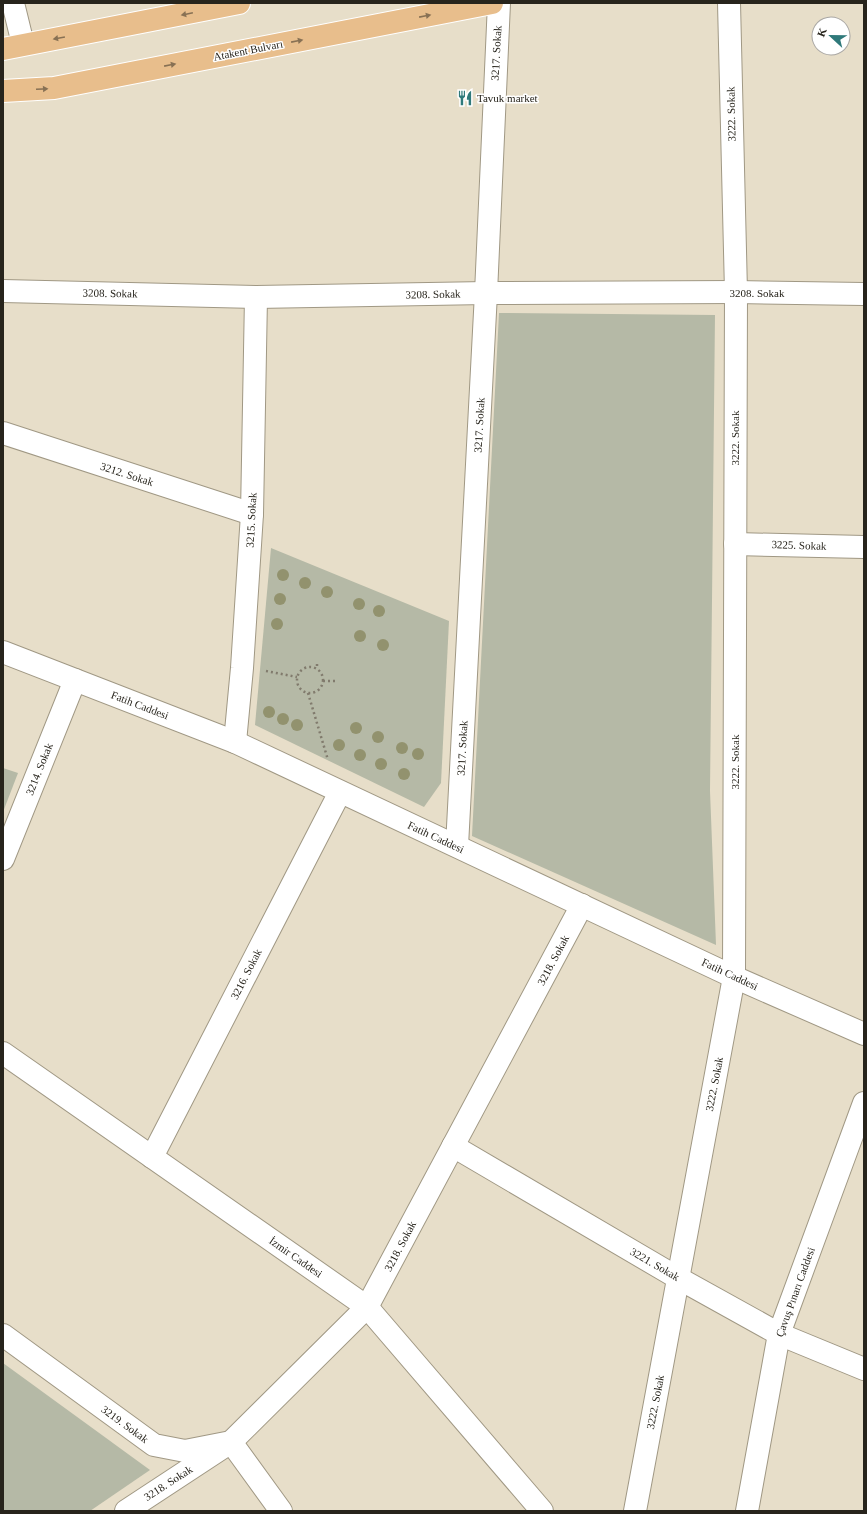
<svg xmlns="http://www.w3.org/2000/svg" width="867" height="1514" viewBox="0 0 867 1514" font-family="Georgia,serif">
<style>
.green{fill:#b5b9a6}
.lines{fill:none;stroke-linecap:round;stroke-linejoin:round}
.minor-casing{stroke:#a09884;stroke-width:24}
.major-casing{stroke:#fff;stroke-width:24}
.path{stroke:#817b6d;stroke-width:2.5;stroke-dasharray:2 3;stroke-linecap:butt}
.minor{stroke:#fff;stroke-width:22}
.major{stroke:#e8be8c;stroke-width:22}
.tree{fill:#92926e}
.oneway{fill:#887154}
.labels{text-anchor:middle;stroke-width:3;stroke-linejoin:round;paint-order:stroke}
.street-label{font-size:11px;fill:#27241c;stroke:#fff}
.poi-label{font-size:11px;fill:#27241c;stroke:#fff;text-anchor:start}
</style>
<rect width="100%" height="100%" fill="#e7dec9"/>
<!-- green -->
<g class="green">
<polygon points="499,313 715,315 710,791 716,945 472,836"/>
<polygon points="271,548 449,621 441,783 424,807 255,725"/>
<polygon points="3,768 18,773 3,812"/>
<polygon points="3,1363 150,1470 90,1511 3,1511"/>
</g>
<g class="lines">
<defs>
<g id="minor">
<polyline points="13,3 23,44"/>
<polyline points="3,291 256,297 486,293 736,292 864,294"/>
<polyline points="3,433 252,514"/>
<polyline points="735,544 864,547"/>
<polyline points="3,652 235,742 734,977 864,1034"/>
<polyline points="235,742 242,668 252,514 256,297"/>
<polyline points="457,846 486,293 499,3"/>
<polyline points="3,859 75,680"/>
<polyline points="3,1053 367,1307 542,1511"/>
<polyline points="453,1146 678,1278 779,1334 864,1369"/>
<polyline points="152,1157 340,792"/>
<polyline points="3,1335 154,1445 185,1451 231,1442 281,1511"/>
<polyline points="126,1511 231,1442 367,1307 582,905"/>
<polyline points="635,1511 734,977 736,292 729,3"/>
<polyline points="747,1511 779,1334 864,1103"/>
</g>
<g id="major">
<polyline points="3,49 239,3"/>
<polyline points="3,91 54,88 492,3"/>
</g>
</defs>
<!-- minor casing -->
<use href="#minor" class="minor-casing"/>
<!-- major casing -->
<use href="#major" class="major-casing"/>
<!-- path -->
<g class="path">
<polyline points="317,664 317,669"/>
<circle cx="310" cy="680" r="13"/>
<polyline points="266,671 297,677"/>
<polyline points="323,681 335,681"/>
<polyline points="308,693 328,760"/>
</g>
<!-- minor -->
<use href="#minor" class="minor"/>
<!-- major -->
<use href="#major" class="major"/>
</g>
<!-- trees -->
<g class="tree">
<circle cx="283" cy="575" r="6"/>
<circle cx="305" cy="583" r="6"/>
<circle cx="327" cy="592" r="6"/>
<circle cx="280" cy="599" r="6"/>
<circle cx="359" cy="604" r="6"/>
<circle cx="379" cy="611" r="6"/>
<circle cx="277" cy="624" r="6"/>
<circle cx="360" cy="636" r="6"/>
<circle cx="383" cy="645" r="6"/>
<circle cx="269" cy="712" r="6"/>
<circle cx="283" cy="719" r="6"/>
<circle cx="297" cy="725" r="6"/>
<circle cx="356" cy="728" r="6"/>
<circle cx="378" cy="737" r="6"/>
<circle cx="339" cy="745" r="6"/>
<circle cx="402" cy="748" r="6"/>
<circle cx="418" cy="754" r="6"/>
<circle cx="360" cy="755" r="6"/>
<circle cx="381" cy="764" r="6"/>
<circle cx="404" cy="774" r="6"/>
</g>
<!-- one-way arrows -->
<defs><path id="oneway-solid" d="M-6-.8H1V-3.2L6.5 0L1 3.2V.8H-6Z"/></defs>
<g class="oneway">
<use href="#oneway-solid" transform="translate(187 14) rotate(168)"/>
<use href="#oneway-solid" transform="translate(425 16) rotate(-11)"/>
<use href="#oneway-solid" transform="translate(59 38) rotate(170)"/>
<use href="#oneway-solid" transform="translate(297 41) rotate(-11)"/>
<use href="#oneway-solid" transform="translate(170 65) rotate(-11)"/>
<use href="#oneway-solid" transform="translate(42 89) rotate(-3)"/>
</g>
<!-- icons -->
<defs>
<symbol id="restaurant-bare" viewBox="-9 -9 18 18"><path d="M-5-6h1v4h1v-4h1v4h1v-4h1v5L-1.5 .5V6h-2V.5L-5-1ZM5-6V6H3V1.5H1.5Q1.5-4 5-6Z" fill="#2f797a" stroke="#fff" stroke-width="2.5" paint-order="stroke"/></symbol>
</defs>
<g fill-rule="evenodd">
<use href="#restaurant-bare" x="454" y="87" width="22" height="22"/>
</g>
<g class="labels">
<!-- street labels -->
<g class="street-label">
<text transform="translate(248 50) rotate(-11)" y="4">Atakent Bulvarı</text>
<text transform="translate(496 53) rotate(-87)" y="4">3217. Sokak</text>
<text transform="translate(731 114) rotate(-91)" y="4">3222. Sokak</text>
<text transform="translate(110 293) rotate(1)" y="4">3208. Sokak</text>
<text x="757" y="297">3208. Sokak</text>
<text transform="translate(433 294) rotate(-1)" y="4">3208. Sokak</text>
<text transform="translate(479 425) rotate(-87)" y="4">3217. Sokak</text>
<text transform="translate(735 438) rotate(-90)" y="4">3222. Sokak</text>
<text transform="translate(127 474) rotate(18)" y="4">3212. Sokak</text>
<text transform="translate(251 520) rotate(-87)" y="4">3215. Sokak</text>
<text transform="translate(799 545) rotate(2)" y="4">3225. Sokak</text>
<text transform="translate(140 705) rotate(21)" y="4">Fatih Caddesi</text>
<text transform="translate(462 748) rotate(-87)" y="4">3217. Sokak</text>
<text transform="translate(735 762) rotate(-90)" y="4">3222. Sokak</text>
<text transform="translate(39 769) rotate(-68)" y="4">3214. Sokak</text>
<text transform="translate(436 837) rotate(25)" y="4">Fatih Caddesi</text>
<text transform="translate(553 960) rotate(-62)" y="4">3218. Sokak</text>
<text transform="translate(246 974) rotate(-63)" y="4">3216. Sokak</text>
<text transform="translate(730 974) rotate(25)" y="4">Fatih Caddesi</text>
<text transform="translate(714 1084) rotate(-79)" y="4">3222. Sokak</text>
<text transform="translate(400 1246) rotate(-62)" y="4">3218. Sokak</text>
<text transform="translate(296 1257) rotate(35)" y="4">İzmir Caddesi</text>
<text transform="translate(655 1264) rotate(30)" y="4">3221. Sokak</text>
<text transform="translate(795 1292) rotate(-70)" y="4">Çavuş Pınarı Caddesi</text>
<text transform="translate(655 1402) rotate(-79)" y="4">3222. Sokak</text>
<text transform="translate(125 1424) rotate(36)" y="4">3219. Sokak</text>
<text transform="translate(168 1483) rotate(-33)" y="4">3218. Sokak</text>
</g>
<!-- poi labels -->
<g class="poi-label">
<text x="477" y="102">Tavuk market</text>
</g>
</g>
<!-- border -->
<rect width="867" height="1514" fill="none" stroke="#27241c" stroke-width="8"/>
<!-- north arrow -->
<g transform="translate(831 36) rotate(292)"><circle r="19" fill="#ffffff" stroke="#a9a7a4"/>
<path d="M0-3L7 15L0 10L-7 15Z" fill="#2f797a"/>
<text y="-6" font-size="11" font-weight="bold" text-anchor="middle" fill="#27241c">K</text>
</g>
</svg>
